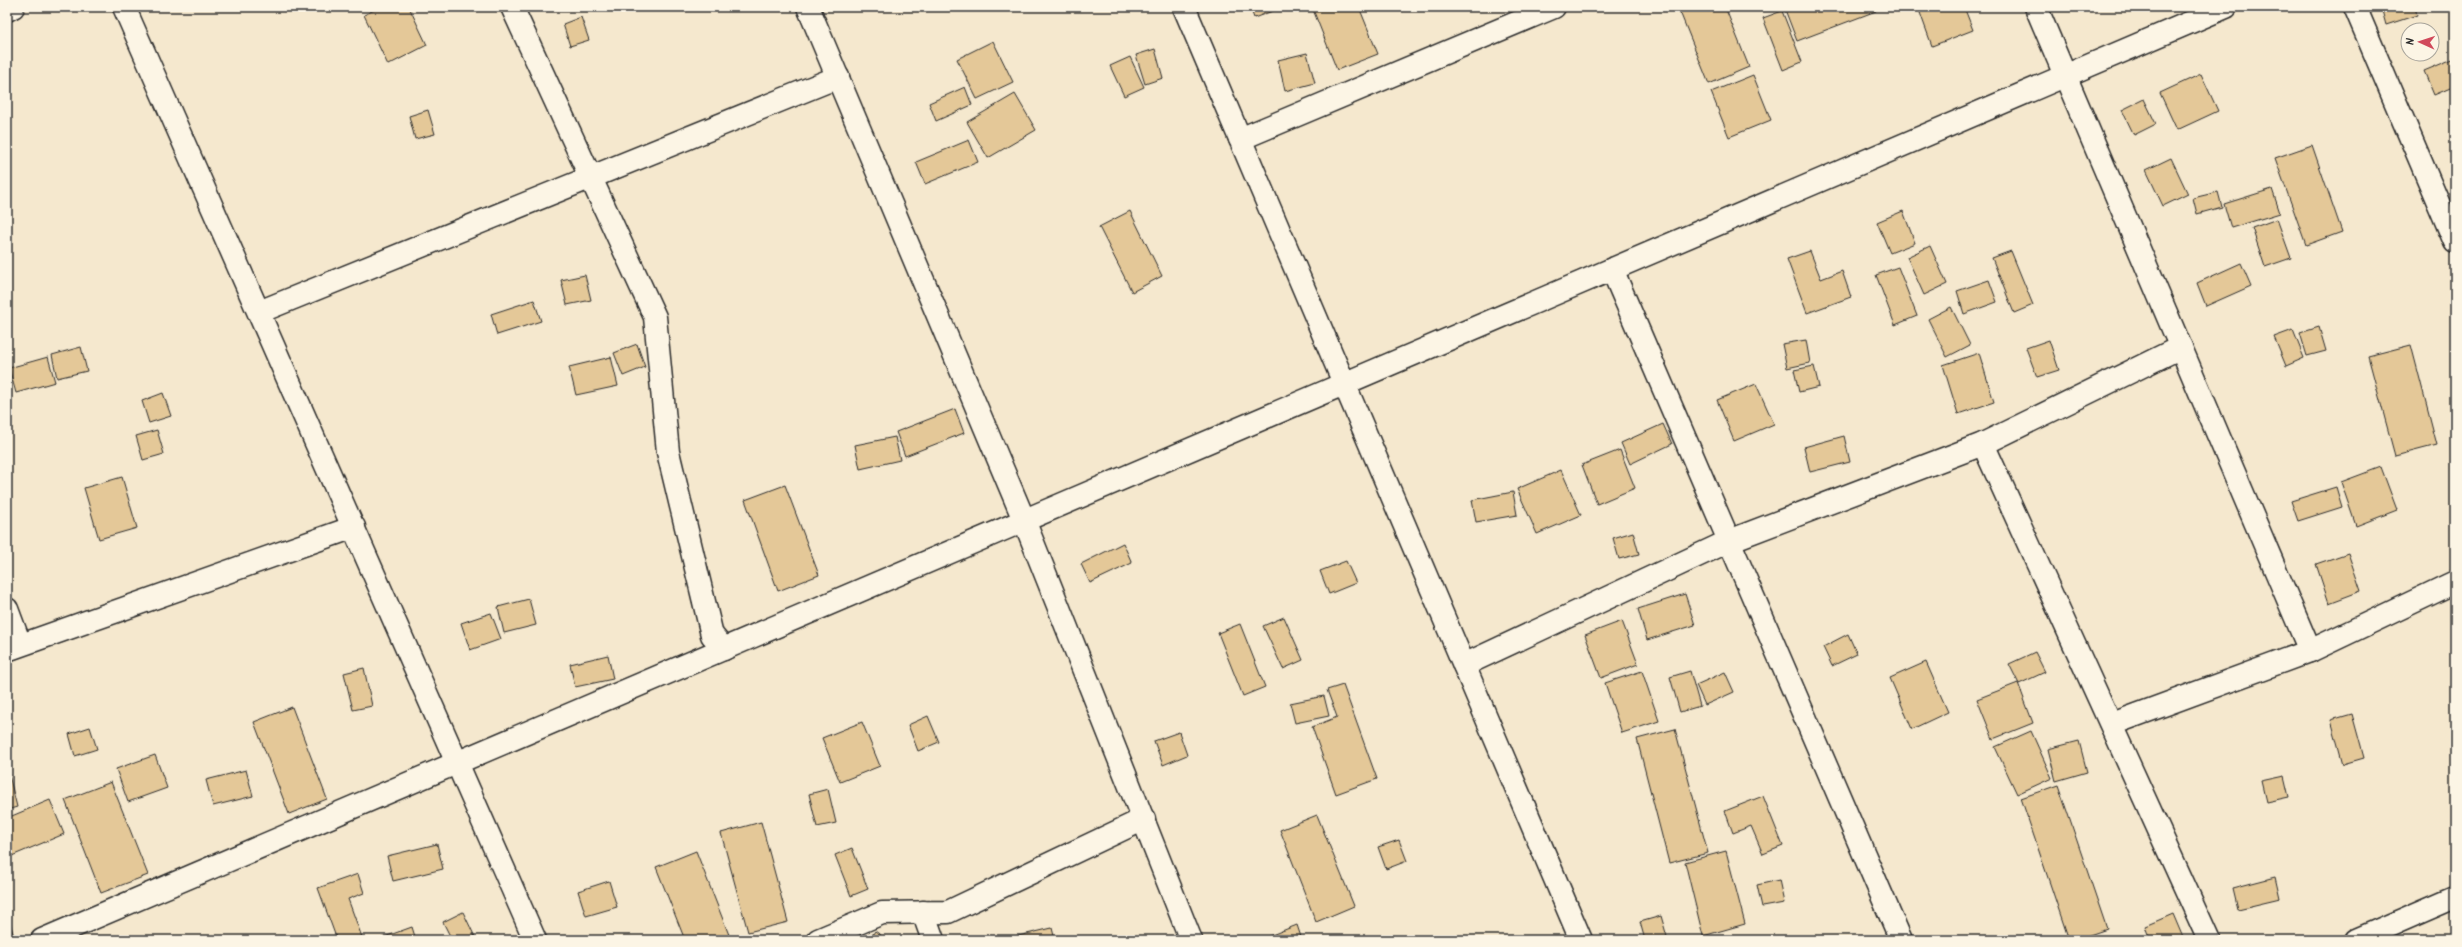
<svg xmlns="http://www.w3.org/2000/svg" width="2462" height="947" viewBox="0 0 2462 947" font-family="Kalam,sans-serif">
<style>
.building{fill:#e4c898;stroke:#2b2b2b}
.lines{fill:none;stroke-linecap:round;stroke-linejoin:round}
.minor-casing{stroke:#2b2b2b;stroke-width:25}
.minor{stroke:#fcf5e5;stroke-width:22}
</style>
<rect width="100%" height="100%" fill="#f5e8ce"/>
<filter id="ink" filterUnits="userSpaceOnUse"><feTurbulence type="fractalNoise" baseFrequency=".025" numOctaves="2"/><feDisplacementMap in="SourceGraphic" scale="8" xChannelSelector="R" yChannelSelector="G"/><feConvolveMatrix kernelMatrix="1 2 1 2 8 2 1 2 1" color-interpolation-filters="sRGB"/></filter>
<g filter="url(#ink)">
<!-- building -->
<g class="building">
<polygon points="380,7 409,7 427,45 388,65 364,15"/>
<polygon points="1250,7 1283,7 1254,18"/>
<polygon points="1312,7 1359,7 1378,54 1337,70"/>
<polygon points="1678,7 1725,7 1749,67 1709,84"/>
<polygon points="1784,7 1875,7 1876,11 1797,41"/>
<polygon points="1918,7 1964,7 1973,30 1932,46"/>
<polygon points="2381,7 2415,7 2417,15 2386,25"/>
<polygon points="1782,11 1802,62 1783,70 1763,18"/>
<polygon points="581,17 589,40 570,46 563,24"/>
<polygon points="993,41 1013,82 977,99 957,59"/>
<polygon points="1155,49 1163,78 1145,84 1136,55"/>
<polygon points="1307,53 1315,83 1285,91 1278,60"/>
<polygon points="1130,57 1144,87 1124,96 1110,66"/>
<polygon points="2455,58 2455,86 2434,95 2424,71"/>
<polygon points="2201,74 2218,111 2177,130 2160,93"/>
<polygon points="1753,75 1771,120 1729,137 1711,92"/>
<polygon points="965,87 972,105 936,121 929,103"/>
<polygon points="1015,94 1036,130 988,158 967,122"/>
<polygon points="2144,99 2156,124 2134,135 2122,110"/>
<polygon points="428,110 435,134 415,139 409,116"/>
<polygon points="969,140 978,162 925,184 916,162"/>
<polygon points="2312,145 2342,232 2306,245 2275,158"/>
<polygon points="2171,158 2188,194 2163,206 2146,170"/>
<polygon points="2272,189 2280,213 2231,228 2224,204"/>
<polygon points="2218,192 2222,207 2197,214 2193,198"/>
<polygon points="1130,211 1162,276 1132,292 1099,227"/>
<polygon points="1903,211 1915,243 1890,253 1877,222"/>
<polygon points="2277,219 2291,258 2265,267 2252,228"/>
<polygon points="1930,246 1947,284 1924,295 1907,257"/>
<polygon points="1810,251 1821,279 1842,271 1851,297 1807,313 1787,259"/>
<polygon points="2011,251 2033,305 2014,313 1992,258"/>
<polygon points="2241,263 2251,286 2206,306 2197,283"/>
<polygon points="1898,267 1917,316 1895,325 1876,275"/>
<polygon points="585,275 591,300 567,305 561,280"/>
<polygon points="1989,280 1997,302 1964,314 1957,291"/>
<polygon points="534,300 541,321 497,335 491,314"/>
<polygon points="1951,307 1970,345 1947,357 1928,319"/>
<polygon points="2319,327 2326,351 2307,356 2300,333"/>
<polygon points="2293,330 2304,358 2286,366 2274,337"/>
<polygon points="1806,340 1810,363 1787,368 1782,344"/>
<polygon points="2049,340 2059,370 2037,377 2026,348"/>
<polygon points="637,344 645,367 623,376 614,353"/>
<polygon points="2411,345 2437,445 2395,456 2368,356"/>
<polygon points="81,347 87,371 57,378 52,355"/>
<polygon points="1979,353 1994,402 1958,414 1943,365"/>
<polygon points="48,357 55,382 16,393 9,368"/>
<polygon points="611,357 618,386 576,395 569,367"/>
<polygon points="1814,366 1819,387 1799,392 1794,370"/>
<polygon points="1756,384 1774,424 1734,441 1717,400"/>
<polygon points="163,393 171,416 149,423 142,401"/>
<polygon points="955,409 964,433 905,456 896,432"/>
<polygon points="1663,424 1672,444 1630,464 1621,443"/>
<polygon points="157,430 164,454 143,460 136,436"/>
<polygon points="1844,436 1850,462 1810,472 1804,447"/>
<polygon points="895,437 900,460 860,469 855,445"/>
<polygon points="1620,450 1635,488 1597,504 1582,465"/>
<polygon points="2381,467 2397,510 2356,526 2341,482"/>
<polygon points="1561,470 1581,515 1537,534 1517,489"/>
<polygon points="122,477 137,528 99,539 84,488"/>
<polygon points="785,485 819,575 778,591 745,500"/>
<polygon points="2336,487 2342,507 2298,521 2291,501"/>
<polygon points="1513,492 1517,515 1476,522 1472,500"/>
<polygon points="1633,532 1639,554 1619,559 1613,538"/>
<polygon points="1123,543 1132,563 1090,583 1081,564"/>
<polygon points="2348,553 2361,591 2329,603 2316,564"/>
<polygon points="1346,561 1356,583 1329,594 1320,571"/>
<polygon points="1685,594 1695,625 1647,640 1638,609"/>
<polygon points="529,599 536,625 504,633 498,607"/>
<polygon points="491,613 501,639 470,650 461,623"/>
<polygon points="1284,617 1303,660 1283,669 1263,626"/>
<polygon points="1622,621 1638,664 1601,678 1585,635"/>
<polygon points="1240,624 1265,687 1243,696 1218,633"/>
<polygon points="1848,634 1857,654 1832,666 1823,647"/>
<polygon points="2035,652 2045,672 2019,684 2009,664"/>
<polygon points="608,655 613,679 575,687 570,664"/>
<polygon points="1926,662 1948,712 1912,729 1890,678"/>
<polygon points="364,668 372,706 353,710 344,673"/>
<polygon points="1642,671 1659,721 1622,733 1605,683"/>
<polygon points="1690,671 1700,706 1680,712 1670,677"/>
<polygon points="1725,672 1734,692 1705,705 1696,685"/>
<polygon points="2018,683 2033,723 1993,739 1977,699"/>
<polygon points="1343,685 1377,779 1336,794 1312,727 1337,717 1327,690"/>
<polygon points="1324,696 1329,716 1295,723 1290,703"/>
<polygon points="292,707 327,799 289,814 254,722"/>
<polygon points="2352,714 2364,758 2343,764 2331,720"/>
<polygon points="928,716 939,742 918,751 908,725"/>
<polygon points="862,722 880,766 840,782 822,738"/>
<polygon points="90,727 97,749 75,756 69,734"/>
<polygon points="1675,729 1708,853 1669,863 1637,739"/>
<polygon points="2031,731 2052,778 2017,794 1995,747"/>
<polygon points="1179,732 1187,755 1163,765 1154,741"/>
<polygon points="2079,741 2087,772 2056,781 2048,749"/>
<polygon points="155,755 167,788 128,802 116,769"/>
<polygon points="7,767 17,807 7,810"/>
<polygon points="246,770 253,796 213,806 206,780"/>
<polygon points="2284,776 2289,797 2266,802 2261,781"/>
<polygon points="111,782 148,875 101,893 65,800"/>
<polygon points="2058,785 2107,929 2075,940 2069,940 2021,798"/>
<polygon points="828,789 836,823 817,827 809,794"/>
<polygon points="1763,796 1783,846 1763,854 1751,826 1733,833 1725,811"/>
<polygon points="50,800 64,834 7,858 7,818"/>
<polygon points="1317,815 1354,906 1316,922 1280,830"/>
<polygon points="761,822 788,922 748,932 721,833"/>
<polygon points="1399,840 1407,861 1386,869 1378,847"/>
<polygon points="437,844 443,869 393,881 387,856"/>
<polygon points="852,848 868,889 851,896 835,855"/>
<polygon points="696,851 731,940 685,940 656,867"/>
<polygon points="1726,851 1745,924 1703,936 1685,862"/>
<polygon points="358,874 364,893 348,899 363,940 337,940 318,888"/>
<polygon points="2275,877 2280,899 2238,909 2233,888"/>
<polygon points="1779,880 1784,903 1762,907 1757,885"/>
<polygon points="609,881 617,907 586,916 578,891"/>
<polygon points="7,911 14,937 7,939"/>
<polygon points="463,912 476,939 452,940 443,922"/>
<polygon points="2173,914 2184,940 2150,940 2145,926"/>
<polygon points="1661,916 1668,940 1645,940 1640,922"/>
<polygon points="1297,925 1302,940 1259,940"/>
<polygon points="412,927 416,940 376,940"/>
<polygon points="1052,928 1055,940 1010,940 1010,938"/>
<polygon points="875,931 888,940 869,940"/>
</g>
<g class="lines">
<defs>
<g id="minor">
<polyline points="124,7 535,940"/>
<polyline points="512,7 655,317 668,452 712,635 724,649"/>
<polyline points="808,7 1024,520 1191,940"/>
<polyline points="1184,7 1581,940"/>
<polyline points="2036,7 2310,651"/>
<polyline points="2355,7 2455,242"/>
<polyline points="7,10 13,7"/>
<polyline points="1240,139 1554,7"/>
<polyline points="1612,269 1901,940"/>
<polyline points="259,312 838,77"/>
<polyline points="1983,444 2209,940"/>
<polyline points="7,609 20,644"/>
<polyline points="7,650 354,527"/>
<polyline points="1464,665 1729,541 1983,444 2181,347"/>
<polyline points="2112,724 2310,651 2455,582"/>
<polyline points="923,912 933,940"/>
<polyline points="42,940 2226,7"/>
<polyline points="818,940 882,913 948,912 1144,819"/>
<polyline points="2356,940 2455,897"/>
</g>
</defs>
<!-- minor casing -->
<use href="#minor" class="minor-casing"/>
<!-- minor -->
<use href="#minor" class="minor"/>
</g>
</g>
<!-- margin -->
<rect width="2462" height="947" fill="none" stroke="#fcf5e5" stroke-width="24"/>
<rect x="12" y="12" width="2438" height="923" fill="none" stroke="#2b2b2b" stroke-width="1.5" filter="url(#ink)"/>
<!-- north arrow -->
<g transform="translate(2420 42) rotate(273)"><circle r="19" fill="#fcf5e5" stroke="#a8a49b"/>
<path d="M0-3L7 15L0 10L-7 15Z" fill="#d1495b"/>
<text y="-6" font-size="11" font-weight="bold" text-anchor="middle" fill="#2b2b2b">N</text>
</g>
</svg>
